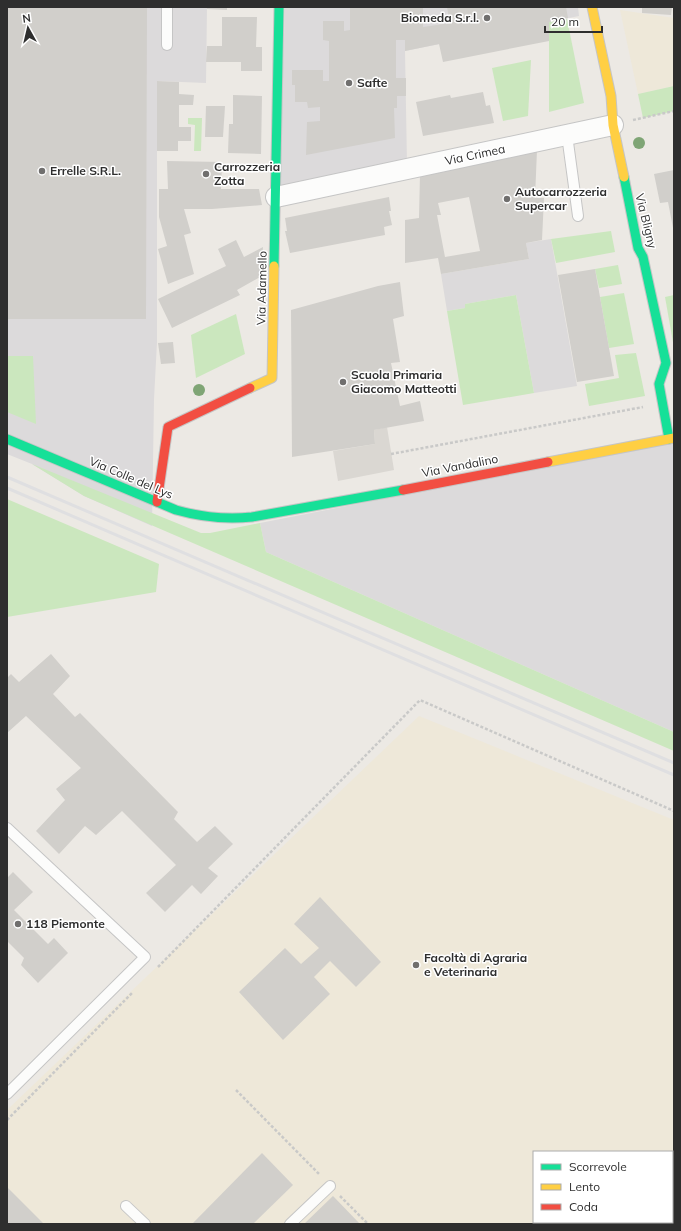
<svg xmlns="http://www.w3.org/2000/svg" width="681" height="1231" viewBox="0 0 681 1231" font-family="Mulish,sans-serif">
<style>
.industrial{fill:#dcdadb}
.education{fill:#eee8d9;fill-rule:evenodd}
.green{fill:#cbe7be}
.plaza{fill:#dad7d2}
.building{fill:#d1cfcb;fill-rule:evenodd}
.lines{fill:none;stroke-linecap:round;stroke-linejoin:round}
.lane-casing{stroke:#c5c5c5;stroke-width:12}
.street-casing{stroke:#c5c5c5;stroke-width:22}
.fast-casing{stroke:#c5c5c5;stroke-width:11}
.slow-casing{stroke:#c5c5c5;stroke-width:11}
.jam-casing{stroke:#c5c5c5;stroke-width:11}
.path{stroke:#c9c9c8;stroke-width:2.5;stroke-dasharray:3 2;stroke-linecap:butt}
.lane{stroke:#fcfcfb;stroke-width:10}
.street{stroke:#fcfcfb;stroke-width:20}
.fast{stroke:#16e098;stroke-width:9}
.slow{stroke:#ffcf43;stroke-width:9}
.jam{stroke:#f24e42;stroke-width:9}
.rail{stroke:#dfdfe1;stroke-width:3}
.tree{fill:#7fa575}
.poi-dot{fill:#706f6e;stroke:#fff;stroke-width:1.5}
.labels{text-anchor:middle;stroke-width:3;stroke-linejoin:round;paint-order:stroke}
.poi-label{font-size:12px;font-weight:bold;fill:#2e2e2e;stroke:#fff;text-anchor:start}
.street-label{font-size:12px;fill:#2e2e2e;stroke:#fff}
</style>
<rect width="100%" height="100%" fill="#ece9e4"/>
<!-- industrial -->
<g class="industrial">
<polygon points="7,7 207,7 206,83 157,81 157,342 154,399 152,526 84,496 32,464 7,454"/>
<polygon points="285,7 578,7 579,16 405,51 407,164 279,191"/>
<polygon points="551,239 577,386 534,393 516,295 465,304 465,308 447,311 441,274 529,259 526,243"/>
<polygon points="674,442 674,732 266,552 260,523"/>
</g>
<!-- education -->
<g class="education">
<polygon points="620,10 674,18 674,86 638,94"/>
<path d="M 419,716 L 674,820 L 674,1224 L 7,1224 L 7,1110 ZM 534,1152 L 672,1152 L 672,1222 L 534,1222 Z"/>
</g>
<!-- green -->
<g class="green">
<polygon points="567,19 584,103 549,112 549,22"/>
<polygon points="531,60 528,116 503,121 492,68"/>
<polygon points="674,86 674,111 643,118 638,94"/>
<polygon points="188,118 202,118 201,151 194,151 195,125 188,124"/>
<polygon points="611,231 615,252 556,263 551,239"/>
<polygon points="618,265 622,284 599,288 595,269"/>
<polygon points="624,293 634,344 609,348 600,297"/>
<polygon points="516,295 534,393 463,405 447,311 465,308 465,304"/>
<polygon points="674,295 674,348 665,297"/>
<polygon points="236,314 245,354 196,378 191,335"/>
<polygon points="636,353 645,396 589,406 585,384 619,378 615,355"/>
<polygon points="7,356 33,356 36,424 7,412"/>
<polygon points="32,464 201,533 210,533 260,523 266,552 674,732 674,751 84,496"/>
<polygon points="7,499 159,564 156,592 7,617"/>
</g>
<!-- plaza -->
<polygon class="plaza" points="387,427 394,470 338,481 333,451 375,444 374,430"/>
<!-- building -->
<g class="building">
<polygon points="7,7 147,7 146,319 7,319"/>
<polygon points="207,7 227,7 227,10 207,9"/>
<polygon points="350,7 423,7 423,27 450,23 447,7 566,7 568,18 549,22 549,41 443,62 439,44 405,51 405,40 396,40 396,78 406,78 406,96 397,96 397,108 394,108 395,138 306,155 307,122 320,121 320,107 308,108 307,102 295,102 295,85 292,85 292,70 323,70 323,81 329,81 329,41 323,40 323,21 344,21 344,31 350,30"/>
<polygon points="642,7 672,7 671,15 642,13"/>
<polygon points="222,17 257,17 256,47 262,47 262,71 241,71 241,62 206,62 207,46 222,46"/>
<polygon points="157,81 179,82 179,94 194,95 193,105 179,105 179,127 191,127 191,141 178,141 178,151 157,151"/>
<polygon points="483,92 486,106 490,105 494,123 423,136 416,102 450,95 451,98"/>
<polygon points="233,95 262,96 261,154 228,153 229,124 233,124"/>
<polygon points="206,106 225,106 223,137 205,137"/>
<path d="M 537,150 L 535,198 L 544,198 L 542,240 L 526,243 L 529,259 L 441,274 L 438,258 L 405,263 L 405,220 L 419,218 L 420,174 ZM 469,197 L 480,251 L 445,257 L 437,215 L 441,215 L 438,203 Z"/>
<polygon points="167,161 222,162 221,189 259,189 262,205 212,209 184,209 191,233 184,235 194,274 168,284 158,249 167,246 159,217 159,189 168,189"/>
<polygon points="674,170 674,228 673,228 668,202 660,203 654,174"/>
<polygon points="389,197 391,211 389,211 392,225 384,227 385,235 290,253 285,231 287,231 285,218"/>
<polygon points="236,240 244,257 263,247 260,277 237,290 240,295 172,328 158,299 226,266 218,249"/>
<polygon points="595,269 614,376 577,382 558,275"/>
<polygon points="400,282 404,316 393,319 400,362 391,363 400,406 420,401 424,421 374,430 375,444 292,457 291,310 378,286"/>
<polygon points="173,342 175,363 161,364 158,343"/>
<polygon points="51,654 70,676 53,694 75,717 80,713 178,812 174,819 197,842 215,826 233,844 208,868 218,876 201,894 192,885 165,912 146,893 176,865 122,811 96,835 85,826 59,854 36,831 65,800 56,789 81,768 26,716 7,733 7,678 11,674 19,682"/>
<polygon points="13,872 33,892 14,910 48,944 54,938 68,953 38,983 21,965 24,958 7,941 7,878"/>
<polygon points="320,897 381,962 356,987 330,961 314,977 330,994 283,1040 239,992 285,948 301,964 319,948 294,924"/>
<polygon points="262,1153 293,1185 253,1224 192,1224"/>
<polygon points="7,1187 44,1224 7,1224"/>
<polygon points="333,1196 360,1224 304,1224"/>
</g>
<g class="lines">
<defs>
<g id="lane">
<polyline points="167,45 167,7"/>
<polyline points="567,135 578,216"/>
<polyline points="7,828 145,957 7,1094"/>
<polyline points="126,1206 145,1224"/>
<polyline points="290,1224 330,1186"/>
</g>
<polyline id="street" points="276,197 613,125"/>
<g id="fast">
<polyline points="624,177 638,248 643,257 666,363 659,384 669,439"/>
<polyline points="274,266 279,7"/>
<path d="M 7,439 L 176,510 C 201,517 225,520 252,517 L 403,490"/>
</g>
<g id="slow">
<polyline points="592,7 611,96 613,125 624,177"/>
<polyline points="250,388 272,378 274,266"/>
<polyline points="548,462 674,438"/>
</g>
<g id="jam">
<polyline points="403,490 548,462"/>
<polyline points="157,502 168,427 250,388"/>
</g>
</defs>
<!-- lane casing -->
<use href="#lane" class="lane-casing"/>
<!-- street casing -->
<use href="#street" class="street-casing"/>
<!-- fast casing -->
<use href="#fast" class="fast-casing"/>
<!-- slow casing -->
<use href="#slow" class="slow-casing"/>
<!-- jam casing -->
<use href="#jam" class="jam-casing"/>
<!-- path -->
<g class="path">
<polyline points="633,120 674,111"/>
<polyline points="391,454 643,407"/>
<polyline points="158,967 420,700 674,811"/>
<polyline points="236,1090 320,1175"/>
<polyline points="7,1120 133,992"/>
<polyline points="340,1196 368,1224"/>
</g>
<!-- lane -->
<use href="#lane" class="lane"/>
<!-- street -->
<use href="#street" class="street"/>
<!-- fast -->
<use href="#fast" class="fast"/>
<!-- slow -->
<use href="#slow" class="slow"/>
<!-- jam -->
<use href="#jam" class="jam"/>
<!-- rail -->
<g class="rail">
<polyline points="7,477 674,763"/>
<polyline points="7,488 674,775"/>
</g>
</g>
<!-- trees -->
<g class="tree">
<circle cx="639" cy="143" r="6"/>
<circle cx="199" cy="390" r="6"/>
</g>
<!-- markers -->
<g class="poi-dot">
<circle cx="487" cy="18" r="4"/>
<circle cx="349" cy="83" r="4"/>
<circle cx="42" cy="171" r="4"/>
<circle cx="206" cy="174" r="4"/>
<circle cx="507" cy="199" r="4"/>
<circle cx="343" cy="382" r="4"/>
<circle cx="18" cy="924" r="4"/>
<circle cx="416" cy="965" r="4"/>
</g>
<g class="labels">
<!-- poi labels -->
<g class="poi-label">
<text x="479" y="22" text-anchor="end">Biomeda S.r.l.</text>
<text x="357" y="87">Safte</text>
<text x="214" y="171">Carrozzeria<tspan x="214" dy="14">Zotta</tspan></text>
<text x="50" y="175">Errelle S.R.L.</text>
<text x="515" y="196">Autocarrozzeria<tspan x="515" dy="14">Supercar</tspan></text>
<text x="351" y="379">Scuola Primaria<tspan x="351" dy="14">Giacomo Matteotti</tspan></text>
<text x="26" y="928">118 Piemonte</text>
<text x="424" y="962">Facoltà di Agraria<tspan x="424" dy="14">e Veterinaria</tspan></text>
</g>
<!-- street labels -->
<g class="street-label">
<text transform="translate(475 155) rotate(-12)" y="4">Via Crimea</text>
<text transform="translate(646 221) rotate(76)" y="4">Via Bligny</text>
<text transform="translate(262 288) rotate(-89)" y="4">Via Adamello</text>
<text transform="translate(460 466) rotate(-11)" y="4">Via Vandalino</text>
<text transform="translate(131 478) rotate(23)" y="4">Via Colle del Lys</text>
</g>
</g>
<!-- border -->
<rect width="681" height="1231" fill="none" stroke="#2e2e2e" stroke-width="16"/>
<!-- legend -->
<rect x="533" y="1151" width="140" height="72" fill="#ffffff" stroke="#ababab"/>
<rect x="541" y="1164" width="20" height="6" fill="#16e098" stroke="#ababab"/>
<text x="569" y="1171" font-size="12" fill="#2e2e2e">Scorrevole</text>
<rect x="541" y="1184" width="20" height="6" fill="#ffcf43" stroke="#ababab"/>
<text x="569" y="1191" font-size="12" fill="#2e2e2e">Lento</text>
<rect x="541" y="1204" width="20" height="6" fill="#f24e42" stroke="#ababab"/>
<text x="569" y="1211" font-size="12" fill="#2e2e2e">Coda</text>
<!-- north arrow -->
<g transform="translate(28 28) rotate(352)" stroke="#ffffff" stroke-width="3" paint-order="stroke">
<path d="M0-3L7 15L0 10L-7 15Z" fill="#2e2e2e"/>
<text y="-6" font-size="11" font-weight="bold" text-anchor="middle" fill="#2e2e2e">N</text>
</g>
<!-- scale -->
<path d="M545 26v6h57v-6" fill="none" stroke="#2e2e2e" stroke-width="2"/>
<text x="551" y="26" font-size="12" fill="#2e2e2e" stroke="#ffffff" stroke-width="3" paint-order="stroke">20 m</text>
</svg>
